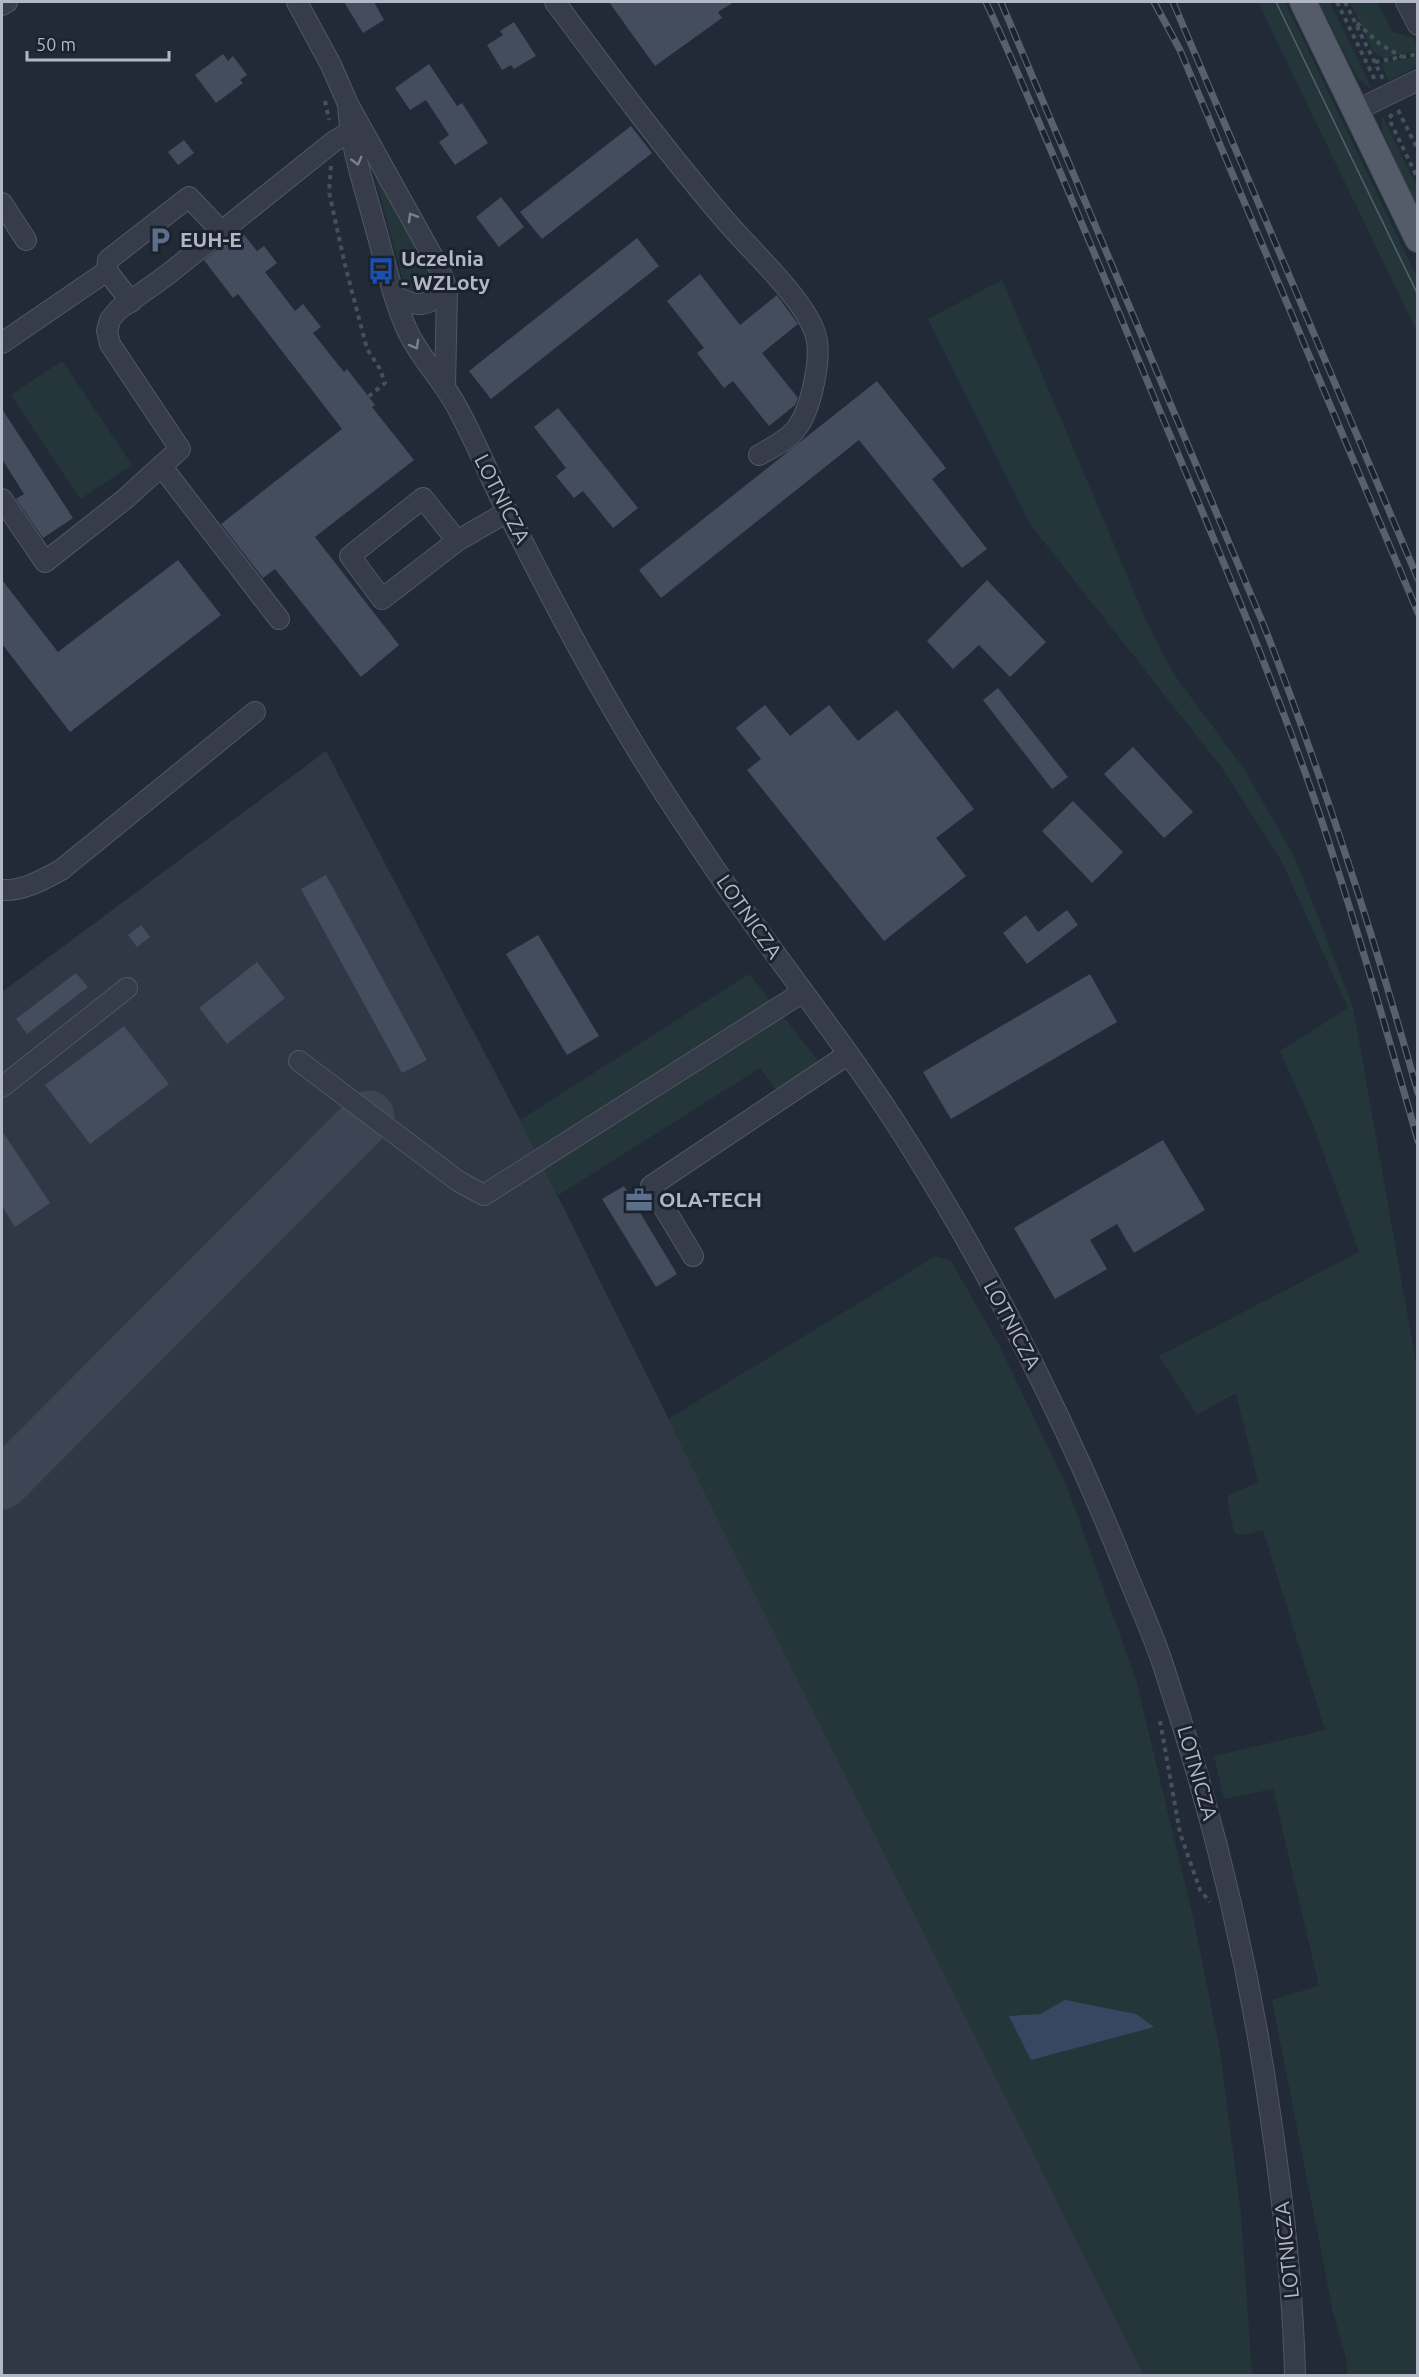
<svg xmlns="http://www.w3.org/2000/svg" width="1419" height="2377" viewBox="0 0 1419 2377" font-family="Ubuntu,sans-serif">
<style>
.airport{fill:#303745}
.green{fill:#243639}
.water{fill:#384761}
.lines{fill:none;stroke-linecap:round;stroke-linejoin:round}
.taxiway{stroke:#3d4554;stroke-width:51}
.building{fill:#434d5d}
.minor-casing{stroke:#515763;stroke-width:22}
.major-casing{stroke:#3f4652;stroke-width:28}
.path{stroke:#425357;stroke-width:4;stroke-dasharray:4.5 4.5;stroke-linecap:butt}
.minor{stroke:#363c49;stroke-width:20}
.major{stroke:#545b69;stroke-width:26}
.tram{stroke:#586070;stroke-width:1.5}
.rail-casing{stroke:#586070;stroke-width:7}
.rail{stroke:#1b222d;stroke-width:4.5;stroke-dasharray:14;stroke-linecap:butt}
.oneway{stroke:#7a808d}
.labels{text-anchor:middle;stroke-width:6;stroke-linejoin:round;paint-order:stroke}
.poi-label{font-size:21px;font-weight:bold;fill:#b1b7c5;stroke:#1b222d;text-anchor:start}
.street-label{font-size:21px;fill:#b1b7c5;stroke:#1b222d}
</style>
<rect width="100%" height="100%" fill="#222a38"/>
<!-- airport -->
<polygon class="airport" points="326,751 520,1120 1144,2375 2,2376 2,992"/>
<!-- green -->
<g class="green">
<polygon points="1258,2 1285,2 1417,277 1417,332"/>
<polygon points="1319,2 1330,2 1372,89 1358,79"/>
<polygon points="1350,2 1377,2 1393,32 1414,38 1417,51 1384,58 1374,53"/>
<polygon points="1417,57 1417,66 1389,81 1380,63"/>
<polygon points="1382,115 1417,187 1417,206 1382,131"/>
<polygon points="376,169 435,283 434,289 428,296 409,294 405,287 373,170"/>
<polygon points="1002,280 1146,620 1173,673 1243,767 1295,858 1353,1007 1417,1369 1417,2375 1347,2375 1347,2362 1333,2312 1272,2000 1319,1986 1273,1789 1224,1799 1214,1756 1325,1730 1263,1530 1245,1535 1234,1533 1227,1496 1258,1482 1236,1393 1197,1415 1159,1356 1359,1252 1314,1127 1280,1051 1348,1008 1282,862 1222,768 1030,524 928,319"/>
<polygon points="62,361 132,465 80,499 11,395"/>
<polygon points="749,974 820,1063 777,1092 760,1068 557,1196 520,1120"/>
<polygon points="936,1256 951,1261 999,1345 1066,1484 1136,1680 1194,1921 1220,2051 1241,2214 1252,2375 1144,2375 668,1419"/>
</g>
<!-- water -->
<polygon class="water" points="1065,2000 1136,2014 1154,2027 1031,2060 1009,2016 1040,2014"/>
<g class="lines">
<!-- taxiway -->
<polyline class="taxiway" points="2,1484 369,1116"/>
</g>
<!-- building -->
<g class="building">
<polygon points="344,2 374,2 384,20 363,33"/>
<polygon points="609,2 734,2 718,12 722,18 655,66"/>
<polygon points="514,22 536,56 514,69 511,65 502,70 487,45 503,35 500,31"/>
<polygon points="223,54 228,61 233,56 247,75 240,80 243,83 216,103 195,75"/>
<polygon points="429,64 457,106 462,103 488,143 455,165 439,142 449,135 426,100 410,110 395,88"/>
<polygon points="631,126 652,153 542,239 520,212"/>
<polygon points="184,140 194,153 178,165 168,152"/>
<polygon points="501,197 524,227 499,247 476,217"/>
<polygon points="241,231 257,251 264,246 277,263 265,272 295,311 303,304 321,327 313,333 344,372 347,369 375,405 372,407 414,460 315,537 399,645 361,677 275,569 263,578 221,524 342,429 238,294 233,298 204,260"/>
<polygon points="637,238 659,266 491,399 469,371"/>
<polygon points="700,274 740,325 777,295 798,324 762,353 798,398 795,405 769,426 733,381 724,388 697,353 704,348 667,301"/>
<polygon points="877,381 946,468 932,479 987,549 962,568 859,440 661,598 639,570"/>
<polygon points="558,408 638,508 613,528 583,491 574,498 556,476 566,468 534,427"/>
<polygon points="2,409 73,518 43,538 16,499 24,494 2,459"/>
<polygon points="178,560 221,615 70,732 2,644 2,580 58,652"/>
<polygon points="987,580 1046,642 1010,677 979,645 953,669 927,641"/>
<polygon points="998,688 1068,777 1052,789 983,700"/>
<polygon points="765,705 790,736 829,705 858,741 897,710 974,809 936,838 966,876 884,941 747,770 761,759 736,728"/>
<polygon points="1133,747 1193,812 1164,838 1104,774"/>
<polygon points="1073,801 1123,852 1092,883 1042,831"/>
<polygon points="326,875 427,1060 402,1073 301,889"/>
<polygon points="1067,910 1078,925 1027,964 1003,933 1026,915 1038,932"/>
<polygon points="141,925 150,937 137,947 128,935"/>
<polygon points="538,935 599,1036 567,1055 506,954"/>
<polygon points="257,962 285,998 227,1044 199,1008"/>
<polygon points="76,973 88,987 27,1034 16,1019"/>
<polygon points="1090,974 1117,1022 951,1119 923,1072"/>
<polygon points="124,1026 169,1084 90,1144 45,1085"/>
<polygon points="2,1131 50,1203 15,1227 2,1206"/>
<polygon points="1163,1140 1205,1210 1134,1253 1117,1224 1090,1240 1107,1269 1055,1299 1014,1228"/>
<polygon points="624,1186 677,1274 656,1287 602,1199"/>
</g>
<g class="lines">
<defs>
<g id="minor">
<polyline points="297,2 331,65 348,104 439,268 447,289 445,387"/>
<path d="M 555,2 C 610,76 665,150 725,220 C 751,251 803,297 815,333 C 823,356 811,410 796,429 C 788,440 771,448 759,455"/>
<polyline points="1406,2 1418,25"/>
<polyline points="2,5 7,2"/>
<path d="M 348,104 C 350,146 364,185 375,226 C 385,261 393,301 409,334 C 422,360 443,381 457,407 C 475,440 489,475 506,509 C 555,606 606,703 665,794 C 688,829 711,864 735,898 C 793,980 856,1059 909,1144 C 994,1279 1066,1421 1125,1569 C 1139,1604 1155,1638 1166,1674 C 1214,1817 1249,1964 1270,2113 C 1283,2200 1293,2288 1295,2376"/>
<polyline points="1355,111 1418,80"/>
<polyline points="2,203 26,240"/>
<path d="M 396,297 C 424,309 424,306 447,289"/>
<polyline points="131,302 107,271 108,260 189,197 221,231"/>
<polyline points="2,343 107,271"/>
<polyline points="162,467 279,619"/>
<polyline points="2,499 45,562 125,499 180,449 110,344 107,331 110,320 118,310 167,275 333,142 349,132"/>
<polyline points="457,541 423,498 350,556 382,599 457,541 507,512"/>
<path d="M 2,890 C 24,891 42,880 61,870 L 255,712"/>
<polyline points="299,1061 458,1181 484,1195 803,992"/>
<polyline points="2,1087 127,988"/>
<polyline points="693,1256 651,1186 847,1055"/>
</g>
<polyline id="major" points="1303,2 1418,239"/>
</defs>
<!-- minor casing -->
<use href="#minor" class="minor-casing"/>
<!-- major casing -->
<use href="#major" class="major-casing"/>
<!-- path -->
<g class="path">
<polyline points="1337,2 1376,82"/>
<polyline points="1345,2 1383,79"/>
<polyline points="1357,23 1380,44 1402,57"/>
<polyline points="1375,62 1418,54"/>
<polyline points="325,101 329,120"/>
<polyline points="1398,110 1418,150"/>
<polyline points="1392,114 1389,119 1418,179"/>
<polyline points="331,166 329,192 345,265 367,349 380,369 385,383 368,397"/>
<polyline points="1160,1721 1180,1833 1200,1890 1210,1902"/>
</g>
<!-- minor -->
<use href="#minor" class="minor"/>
<!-- major -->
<use href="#major" class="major"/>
<!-- tram -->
<polyline class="tram" points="1276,2 1418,295"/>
<defs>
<g id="rail">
<path d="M 986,2 C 1046,133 1100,268 1156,402 C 1211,532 1267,662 1313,795 C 1352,909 1385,1025 1418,1141"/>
<path d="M 1001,2 L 1262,621 C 1323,776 1373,934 1418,1093"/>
<polyline points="1154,2 1180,50 1418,613"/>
<polyline points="1173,2 1418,579"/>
</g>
</defs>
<!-- rail casing -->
<use href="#rail" class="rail-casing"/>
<!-- rail -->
<use href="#rail" class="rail"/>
</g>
<!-- one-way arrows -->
<defs><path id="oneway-chevron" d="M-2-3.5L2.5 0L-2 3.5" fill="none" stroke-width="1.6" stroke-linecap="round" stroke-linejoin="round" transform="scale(1.5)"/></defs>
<g class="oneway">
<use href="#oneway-chevron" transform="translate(357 161) rotate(75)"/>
<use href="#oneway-chevron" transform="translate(412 217) rotate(-120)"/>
<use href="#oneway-chevron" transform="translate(415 345) rotate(61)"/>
</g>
<!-- icons -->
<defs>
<symbol id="parking-bare" viewBox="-9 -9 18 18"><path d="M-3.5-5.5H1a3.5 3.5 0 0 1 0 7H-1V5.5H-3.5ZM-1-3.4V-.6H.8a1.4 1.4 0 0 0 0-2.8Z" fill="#5c6f8a" stroke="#1b222d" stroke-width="2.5" paint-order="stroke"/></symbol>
<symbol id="bus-bare" viewBox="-9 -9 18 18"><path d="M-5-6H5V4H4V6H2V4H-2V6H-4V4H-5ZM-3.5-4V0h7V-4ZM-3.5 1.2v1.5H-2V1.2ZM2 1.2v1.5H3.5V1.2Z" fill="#1a4fb4" stroke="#1b222d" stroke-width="2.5" paint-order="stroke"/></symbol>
<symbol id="office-bare" viewBox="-9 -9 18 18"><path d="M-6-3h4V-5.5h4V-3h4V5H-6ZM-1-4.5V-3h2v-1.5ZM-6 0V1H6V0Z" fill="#5c6f8a" stroke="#1b222d" stroke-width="2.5" paint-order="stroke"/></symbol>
</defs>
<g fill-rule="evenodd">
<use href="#parking-bare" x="141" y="221" width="38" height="38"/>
<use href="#bus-bare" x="362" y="252" width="38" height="38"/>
<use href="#office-bare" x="620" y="1181" width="38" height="38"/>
</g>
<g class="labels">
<!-- poi labels -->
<g class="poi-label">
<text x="180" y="247">EUH-E</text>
<text x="401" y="266">Uczelnia<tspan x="401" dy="24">- WZLoty</tspan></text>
<text x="659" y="1207">OLA-TECH</text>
</g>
<!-- street labels -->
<g class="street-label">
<text transform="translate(502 499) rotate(63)" y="7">LOTNICZA</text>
<text transform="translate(749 917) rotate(55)" y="7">LOTNICZA</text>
<text transform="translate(1012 1325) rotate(62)" y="7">LOTNICZA</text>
<text transform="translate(1197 1773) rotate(74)" y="7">LOTNICZA</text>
<text transform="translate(1287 2250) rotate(-96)" y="7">LOTNICZA</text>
</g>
</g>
<!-- border -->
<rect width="1419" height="2377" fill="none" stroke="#b1b7c5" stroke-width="6"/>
<!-- scale -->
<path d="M27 51v9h142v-9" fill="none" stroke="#b1b7c5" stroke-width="3"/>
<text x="36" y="51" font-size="18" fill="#b1b7c5" stroke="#1b222d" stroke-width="4.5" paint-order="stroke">50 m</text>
</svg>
